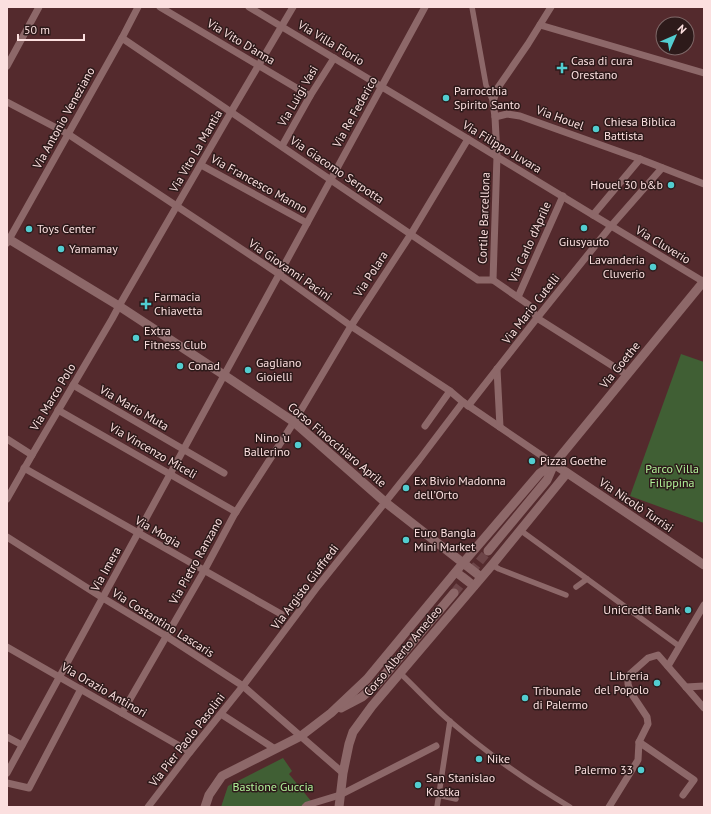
<svg xmlns="http://www.w3.org/2000/svg" width="711" height="814" viewBox="0 0 711 814" font-family="'PT Sans',sans-serif">
<style>
.green{fill:#405f34}
.lines{fill:none;stroke-linecap:round;stroke-linejoin:round}
.tertiary-tunnel{stroke:#6d4548;stroke-width:9;stroke-dasharray:9 4.5;stroke-linecap:butt}
.pedestrian{stroke:#8d6869;stroke-width:5.5}
.minor{stroke:#8d6869;stroke-width:7}
.tertiary{stroke:#8d6869;stroke-width:9}
.poi-dot{fill:#52cdd0;stroke:#2d1a1a;stroke-width:1.5}
.labels{text-anchor:middle;stroke-width:3;stroke-linejoin:round;paint-order:stroke}
.street-label{font-size:12px;fill:#fbdfdf;stroke:#2d1a1a}
.poi-label{font-size:12px;fill:#fbdfdf;stroke:#2d1a1a;text-anchor:start}
.park-label{font-size:12px;fill:#b0f198;stroke:#2d1a1a}
</style>
<rect width="100%" height="100%" fill="#542a2d"/>
<!-- green -->
<g class="green">
<polygon points="681,354 704,362 704,523 630,496"/>
<polygon points="283,758 292,771 289,774 311,801 306,807 221,807 228,786"/>
</g>
<g class="lines">
<!-- tertiary-tunnel -->
<polyline class="tertiary-tunnel" points="454,593 488,551"/>
<!-- pedestrian -->
<g class="pedestrian">
<polyline points="472,7 486,85 493,102"/>
<polyline points="520,530 679,646"/>
<polyline points="492,565 499,569 566,595"/>
<polyline points="576,587 587,579"/>
<path d="M 400,673 C 417,689 433,707 451,722 C 488,754 528,782 570,807"/>
<polyline points="438,795 456,799"/>
<polyline points="437,807 450,721"/>
</g>
<!-- minor -->
<g class="minor">
<polyline points="160,7 310,96"/>
<polyline points="249,7 417,108 593,215 704,282"/>
<polyline points="540,25 704,73"/>
<polyline points="122,38 478,280 493,280 529,305 537,318 627,375"/>
<polyline points="7,66 39,7"/>
<polyline points="7,102 68,134 279,274 351,326 450,391 463,402 554,464"/>
<polyline points="495,117 507,114 520,116 640,159 704,184"/>
<polyline points="282,146 310,96 334,58"/>
<polyline points="201,165 307,223"/>
<polyline points="593,215 640,159"/>
<polyline points="7,243 122,38 138,7"/>
<polyline points="493,280 497,156 495,117 493,102 497,89 528,44 551,7"/>
<polyline points="518,297 563,196"/>
<polyline points="497,369 500,427"/>
<polyline points="73,385 224,473"/>
<polyline points="468,406 537,318 611,226 662,168"/>
<polyline points="58,410 236,512"/>
<polyline points="425,426 450,391"/>
<polyline points="7,439 32,455"/>
<polyline points="24,468 281,614"/>
<polyline points="7,499 32,455 112,319 119,306 231,112 293,7"/>
<polyline points="7,537 103,598 166,636 243,686 343,773"/>
<polyline points="7,647 190,752"/>
<polyline points="668,666 704,605"/>
<polyline points="686,687 704,686"/>
<polyline points="122,713 204,571 234,515 294,422 351,326 411,234 468,139"/>
<polyline points="221,714 275,749"/>
<polyline points="7,737 22,745"/>
<polyline points="639,742 694,780 683,795"/>
<polyline points="7,773 425,7"/>
<polyline points="7,783 29,788 81,689"/>
<polyline points="148,807 190,752 243,686 318,586 419,460 463,402"/>
<polyline points="305,807 307,805 340,795 436,746"/>
<polyline points="609,807 638,760 639,742 648,724 647,717 631,693 628,684 628,679 630,674 648,658 658,655 704,708"/>
</g>
<!-- tertiary -->
<g class="tertiary">
<polyline points="7,238 119,306 224,375 294,422 385,502 481,577"/>
<polyline points="554,464 704,565"/>
<polyline points="488,551 547,480 554,464 704,281"/>
<polyline points="456,572 474,586"/>
<polyline points="341,708 362,697 377,684 454,593"/>
<polyline points="205,807 209,795 222,776 301,736 331,713 367,679 463,563 540,473 554,464"/>
<polyline points="339,807 343,773 349,744 353,732 372,706 492,565 567,473"/>
</g>
</g>
<!-- markers -->
<g class="poi-dot">
<path d="M560 62h4v4h4v4h-4v4h-4v-4h-4v-4h4z"/>
<circle cx="446" cy="98" r="4"/>
<circle cx="596" cy="129" r="4"/>
<circle cx="671" cy="185" r="4"/>
<circle cx="584" cy="228" r="4"/>
<circle cx="29" cy="229" r="4"/>
<circle cx="61" cy="249" r="4"/>
<circle cx="653" cy="267" r="4"/>
<path d="M144 298h4v4h4v4h-4v4h-4v-4h-4v-4h4z"/>
<circle cx="136" cy="338" r="4"/>
<circle cx="180" cy="366" r="4"/>
<circle cx="248" cy="370" r="4"/>
<circle cx="298" cy="445" r="4"/>
<circle cx="532" cy="461" r="4"/>
<circle cx="406" cy="488" r="4"/>
<circle cx="406" cy="540" r="4"/>
<circle cx="688" cy="610" r="4"/>
<circle cx="657" cy="683" r="4"/>
<circle cx="525" cy="698" r="4"/>
<circle cx="479" cy="759" r="4"/>
<circle cx="641" cy="770" r="4"/>
<circle cx="418" cy="785" r="4"/>
</g>
<g class="labels">
<!-- street labels -->
<g class="street-label">
<text transform="translate(241 42) rotate(31)" y="4">Via Vito D'anna</text>
<text transform="translate(331 43) rotate(31)" y="4">Via Villa Florio</text>
<text transform="translate(298 96) rotate(-60)" y="4">Via Luigi Vasi</text>
<text transform="translate(355 112) rotate(-61)" y="4">Via Re Federico</text>
<text transform="translate(64 118) rotate(-61)" y="4">Via Antonio Veneziano</text>
<text transform="translate(560 118) rotate(20)" y="4">Via Houel</text>
<text transform="translate(502 147) rotate(31)" y="4">Via Filippo Juvara</text>
<text transform="translate(196 151) rotate(-60)" y="4">Via Vito La Mantia</text>
<text transform="translate(337 170) rotate(34)" y="4">Via Giacomo Serpotta</text>
<text transform="translate(259 184) rotate(29)" y="4">Via Francesco Manno</text>
<text transform="translate(484 218) rotate(-88)" y="4">Cortile Barcellona</text>
<text transform="translate(530 242) rotate(-66)" y="4">Via Carlo d'Aprile</text>
<text transform="translate(663 245) rotate(31)" y="4">Via Cluverio</text>
<text transform="translate(290 270) rotate(35)" y="4">Via Giovanni Pacini</text>
<text transform="translate(371 274) rotate(-57)" y="4">Via Polara</text>
<text transform="translate(531 309) rotate(-52)" y="4">Via Mario Cutelli</text>
<text transform="translate(620 365) rotate(-51)" y="4">Via Goethe</text>
<text transform="translate(53 397) rotate(-59)" y="4">Via Marco Polo</text>
<text transform="translate(134 408) rotate(30)" y="4">Via Mario Muta</text>
<text transform="translate(337 445) rotate(40)" y="4">Corso Finocchiaro Aprile</text>
<text transform="translate(153 451) rotate(30)" y="4">Via Vincenzo Miceli</text>
<text transform="translate(636 505) rotate(34)" y="4">Via Nicolò Turrisi</text>
<text transform="translate(158 532) rotate(30)" y="4">Via Mogia</text>
<text transform="translate(196 561) rotate(-61)" y="4">Via Pietro Ranzano</text>
<text transform="translate(106 569) rotate(-61)" y="4">Via Imera</text>
<text transform="translate(305 587) rotate(-53)" y="4">Via Argisto Giuffredi</text>
<text transform="translate(163 623) rotate(32)" y="4">Via Costantino Lascaris</text>
<text transform="translate(403 651) rotate(-50)" y="4">Corso Alberto Amedeo</text>
<text transform="translate(104 690) rotate(30)" y="4">Via Orazio Antinori</text>
<text transform="translate(187 740) rotate(-52)" y="4">Via Pier Paolo Pasolini</text>
</g>
<!-- poi labels -->
<g class="poi-label">
<text x="571" y="65">Casa di cura<tspan x="571" dy="14">Orestano</tspan></text>
<text x="454" y="95">Parrocchia<tspan x="454" dy="14">Spirito Santo</tspan></text>
<text x="604" y="126">Chiesa Biblica<tspan x="604" dy="14">Battista</tspan></text>
<text x="663" y="189" text-anchor="end">Houel 30 b&amp;b</text>
<text x="37" y="233">Toys Center</text>
<text x="584" y="246" text-anchor="middle">Giusyauto</text>
<text x="69" y="253">Yamamay</text>
<text x="645" y="264" text-anchor="end">Lavanderia<tspan x="645" dy="14">Cluverio</tspan></text>
<text x="154" y="301">Farmacia<tspan x="154" dy="14">Chiavetta</tspan></text>
<text x="144" y="335">Extra<tspan x="144" dy="14">Fitness Club</tspan></text>
<text x="256" y="367">Gagliano<tspan x="256" dy="14">Gioielli</tspan></text>
<text x="188" y="370">Conad</text>
<text x="290" y="442" text-anchor="end">Nino 'u<tspan x="290" dy="14">Ballerino</tspan></text>
<text x="540" y="465">Pizza Goethe</text>
<text x="414" y="485">Ex Bivio Madonna<tspan x="414" dy="14">dell’Orto</tspan></text>
<text x="414" y="537">Euro Bangla<tspan x="414" dy="14">Mini Market</tspan></text>
<text x="680" y="614" text-anchor="end">UniCredit Bank</text>
<text x="649" y="680" text-anchor="end">Libreria<tspan x="649" dy="14">del Popolo</tspan></text>
<text x="533" y="695">Tribunale<tspan x="533" dy="14">di Palermo</tspan></text>
<text x="487" y="763">Nike</text>
<text x="633" y="774" text-anchor="end">Palermo 33</text>
<text x="426" y="782">San Stanislao<tspan x="426" dy="14">Kostka</tspan></text>
</g>
<!-- park labels -->
<g class="park-label">
<text x="672" y="473">Parco Villa<tspan x="672" dy="14">Filippina</tspan></text>
<text x="273" y="791">Bastione Guccia</text>
</g>
</g>
<!-- border -->
<rect width="711" height="814" fill="none" stroke="#fbdfdf" stroke-width="16"/>
<!-- north arrow -->
<g transform="translate(675 36) rotate(45)"><circle r="19" fill="#2d1a1a" stroke="#7f6969"/>
<path d="M0-3L7 15L0 10L-7 15Z" fill="#52cdd0"/>
<text y="-6" font-size="11" font-weight="bold" text-anchor="middle" fill="#fbdfdf">N</text>
</g>
<!-- scale -->
<path d="M18 34v6h66v-6" fill="none" stroke="#fbdfdf" stroke-width="2"/>
<text x="24" y="34" font-size="12" fill="#fbdfdf" stroke="#2d1a1a" stroke-width="3" paint-order="stroke">50 m</text>
</svg>
